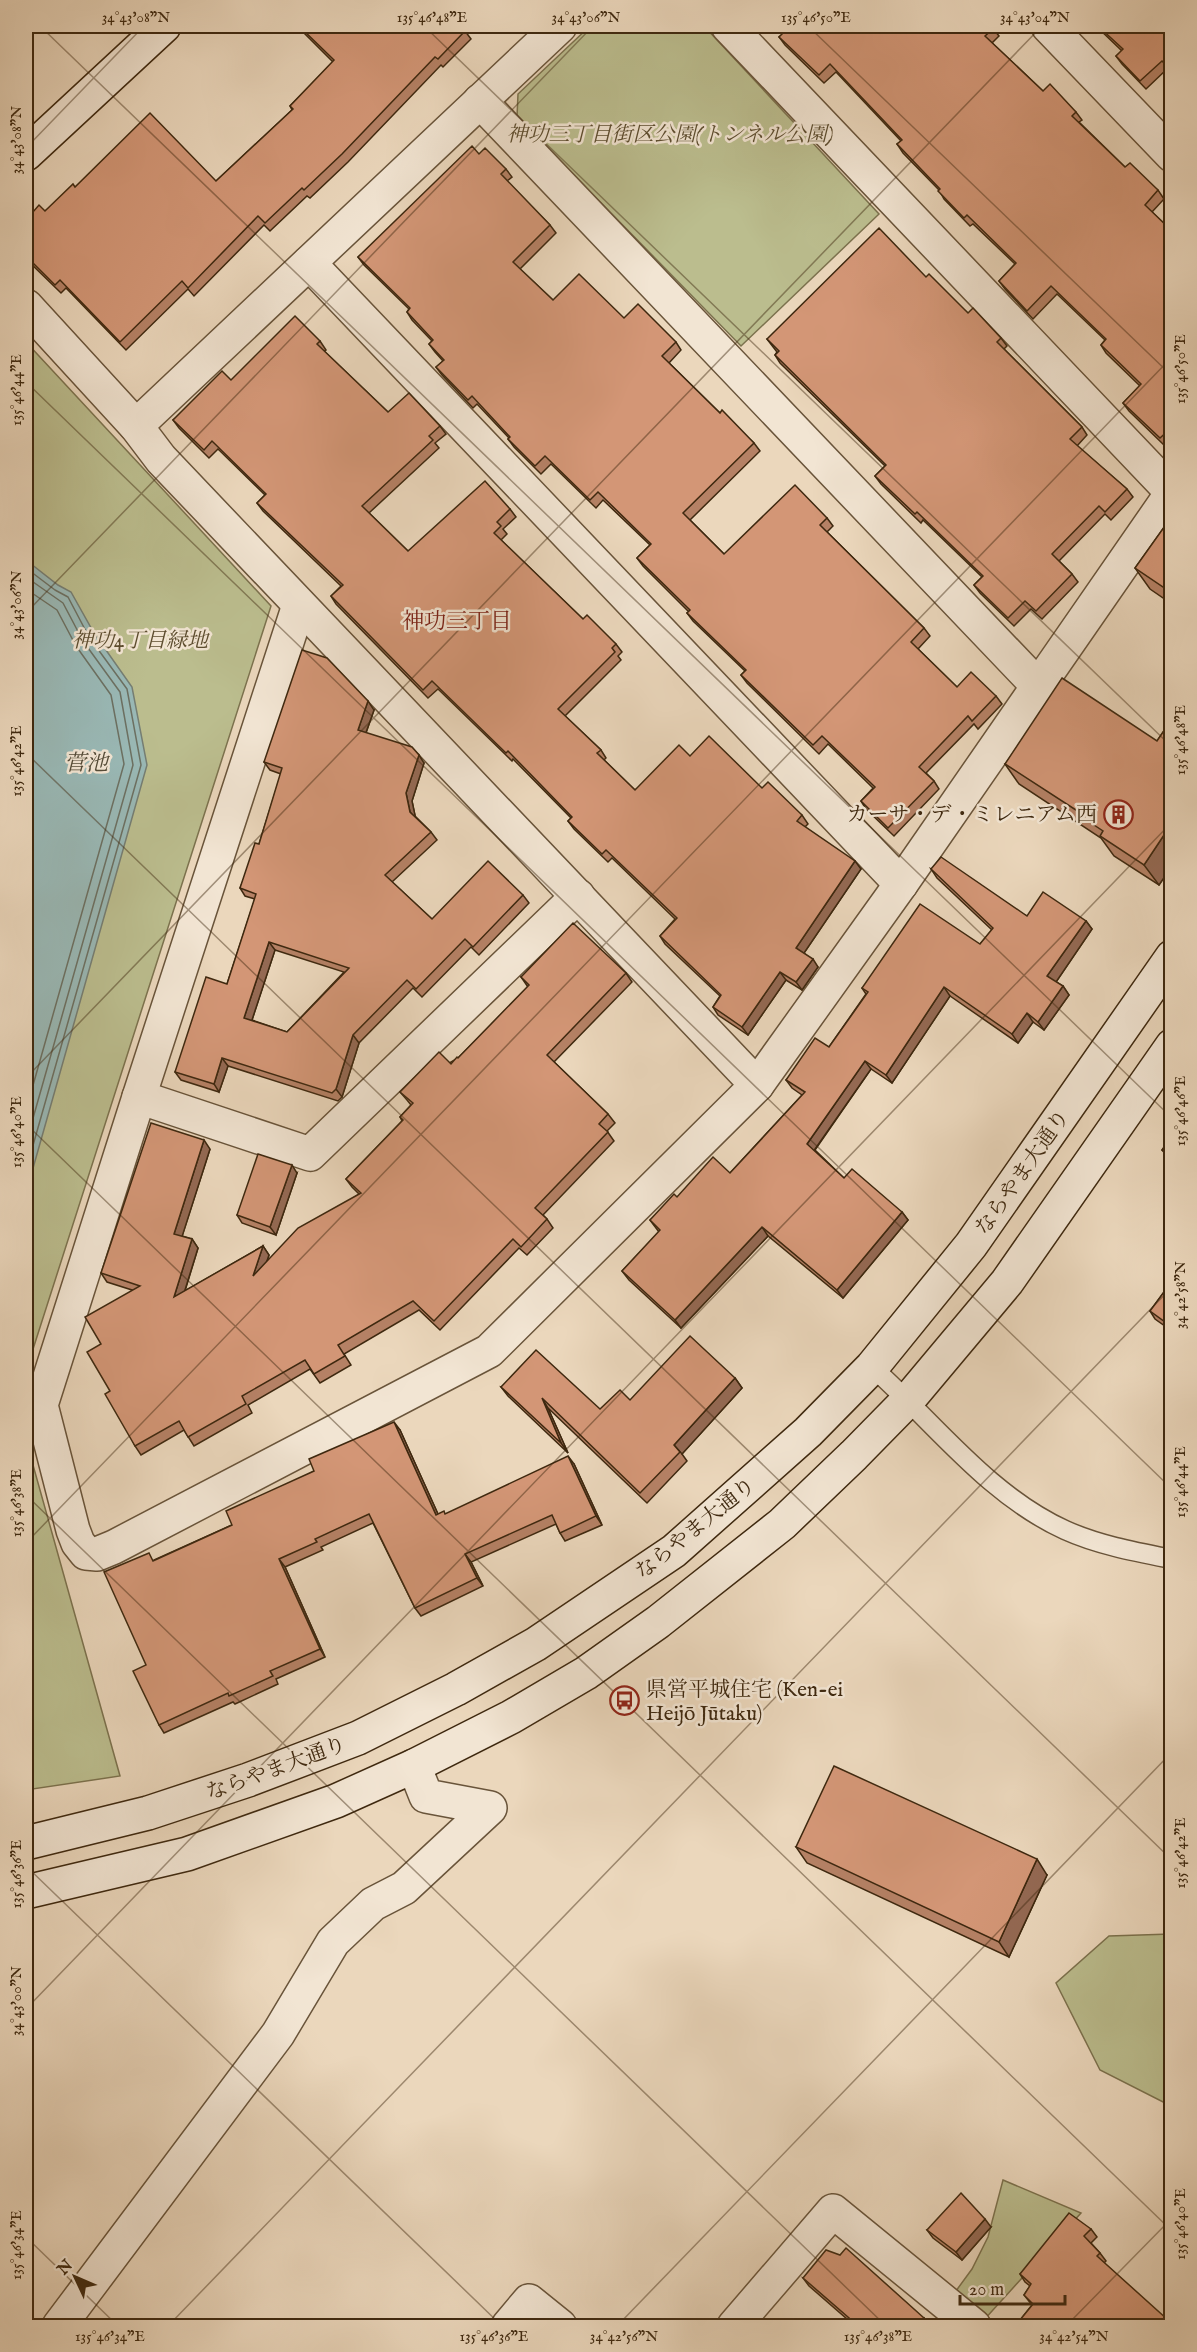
<svg xmlns="http://www.w3.org/2000/svg" width="1197" height="2352" viewBox="0 0 1197 2352" font-family="'IM FELL English','Noto Serif JP',serif">
<style>
.green{fill:#bbbd8e;stroke:#7c724e;stroke-width:1.5}
.water{fill:#99b8b5;stroke:#757e73;stroke-width:1.5}
.lines{fill:none;stroke-linecap:round;stroke-linejoin:round}
.shore{stroke:#6c7062;stroke-width:1.5}
.lane-casing{stroke:#69543a;stroke-width:21}
.street-casing{stroke:#69543a;stroke-width:36}
.secondary-casing{stroke:#3e280f;stroke-width:36}
.lane{stroke:#f2e5d3;stroke-width:18}
.street{stroke:#f2e5d3;stroke-width:33}
.secondary{stroke:#f2e5d3;stroke-width:33}
.wall{fill:#b58165;stroke:#3e280f;stroke-width:1.5;fill-rule:evenodd}
.shaded-wall{fill:#946953;stroke:#3e280f;stroke-width:1.5}
.building{fill:#d39676;stroke:#3e280f;stroke-width:1.5;fill-rule:evenodd}
.ticks{fill:none;stroke:#3e280f;stroke-width:1.5;stroke-opacity:0.45}
.labels{text-anchor:middle;stroke-width:5;stroke-linejoin:round;paint-order:stroke}
.park-label{font-size:21px;font-style:italic;fill:#5d4d2f;stroke:#f2e5d3}
.poi-label{font-size:21px;fill:#3e280f;stroke:#f2e5d3;text-anchor:end}
.street-label{font-size:21px;fill:#3e280f;stroke:#f2e5d3}
.neighbourhood-label{font-size:22px;fill:#7a1f14;stroke:#f2e5d3}
.water-label{font-size:22px;font-style:italic;fill:#554c38;stroke:#f2e5d3}
.neatline{fill:none;stroke:#3e280f;stroke-width:2}
.ticks-label{font-size:15px;text-anchor:middle;fill:#3e280f}
</style>
<rect width="100%" height="100%" fill="#ebd7bc"/>
<filter id="stains"><feTurbulence type="fractalNoise" baseFrequency=".00333" numOctaves="4"/><feColorMatrix values="0 0 0 0 .2 0 0 0 0 .09 0 0 0 0 .02 0 0 0 .5 -.17"/></filter>
<radialGradient id="worn" r=".72"><stop offset=".6" stop-color="#630" stop-opacity="0"/><stop offset="1" stop-color="#630" stop-opacity=".3"/></radialGradient>
<!-- green -->
<g class="green">
<polygon points="590,26 704,26 879,214 741,346 517,117 518,94"/>
<polygon points="26,342 271,606 26,1371"/>
<polygon points="26,1440 120,1776 26,1790"/>
<polygon points="1171,1934 1172,1935 1171,2106 1100,2070 1056,1983 1109,1936"/>
<polygon points="1003,2180 1081,2213 983,2321 953,2295 972,2269 988,2237"/>
</g>
<!-- water -->
<polygon class="water" points="26,560 58,585 71,592 94,633 132,687 147,765 26,1193"/>
<g class="lines">
<!-- shore -->
<g class="shore">
<polyline points="26,568 55,590 68,597 89,637 127,689 141,765 26,1170"/>
<polyline points="26,577 63,603 83,641 120,692 133,765 26,1143"/>
<polyline points="26,589 57,610 76,646 111,695 124,764 26,1110"/>
</g>
<defs>
<path id="lane" d="M 872,1367 C 934,1422 988,1495 1065,1530 C 1098,1545 1136,1552 1172,1559"/>
<g id="street">
<polyline points="728,26 1172,492"/>
<polyline points="1048,26 1172,155"/>
<polyline points="480,101 1038,686"/>
<polyline points="309,263 901,884"/>
<polyline points="26,306 136,426 161,459 757,1085"/>
<polyline points="136,426 560,26"/>
<polyline points="299,605 139,1097 41,1405 73,1530 78,1543 86,1553 97,1554 114,1547 489,1351 757,1085 901,884 1172,493"/>
<polyline points="139,1097 310,1154 578,896"/>
<polyline points="59,2326 278,2034 333,1942 373,1904 404,1888 490,1808 426,1796 414,1766"/>
<polyline points="508,2326 529,2301 560,2326"/>
<polyline points="734,2326 833,2211 974,2326"/>
</g>
<g id="secondary">
<polyline points="26,154 164,26"/>
<polyline points="26,1843 148,1813 248,1780 358,1738 456,1689 536,1644 674,1551 808,1432 872,1367 971,1245 1172,957"/>
<polyline points="26,1892 187,1854 336,1801 414,1766 511,1717 586,1673 658,1622 782,1524 854,1455 909,1399 1007,1282 1172,1046"/>
</g>
</defs>
<!-- lane casing -->
<use href="#lane" class="lane-casing"/>
<!-- street casing -->
<use href="#street" class="street-casing"/>
<!-- secondary casing -->
<use href="#secondary" class="secondary-casing"/>
<!-- lane -->
<use href="#lane" class="lane"/>
<!-- street -->
<use href="#street" class="street"/>
<!-- secondary -->
<use href="#secondary" class="secondary"/>
</g>
<!-- wall -->
<g class="wall">
<polygon points="297,26 460,26 465,31 471,39 443,67 441,65 348,162 310,198 307,196 270,231 264,225 194,296 188,289 126,350 66,288 61,293 26,259 26,220 45,211 75,187 216,181 292,110 290,106 333,62"/>
<polygon points="775,26 991,26 999,36 992,43 1043,91 1076,112 1082,120 1079,122 1125,167 1158,190 1164,199 1152,212 1172,231 1172,441 1166,447 1129,411 1123,403 1140,386 1106,353 1101,345 1105,340 1057,294 1033,319 1005,289 999,281 1015,264 973,224 970,226 944,199 939,190 903,153 897,144 901,141 836,72 824,83 785,45 779,37 783,34"/>
<polygon points="1096,26 1172,26 1172,73 1167,69 1146,89 1122,64 1116,56 1122,51"/>
<polygon points="479,154 506,169 512,177 507,181 550,225 556,233 520,269 553,300 624,318 676,342 681,350 669,363 720,413 754,443 760,451 690,520 724,554 827,518 833,526 827,532 924,628 930,636 918,649 957,687 996,696 1002,704 978,729 974,724 926,773 934,781 939,789 894,836 866,809 861,801 873,788 828,744 819,754 747,683 741,675 745,671 693,621 687,613 689,612 643,566 637,558 650,545 603,500 596,508 551,464 541,474 514,447 508,439 509,438 477,404 473,408 442,375 436,367 443,361 435,352 429,344 432,341 412,320 407,312 409,309 364,265 358,257"/>
<polygon points="926,277 968,313 1001,338 1007,346 1004,349 1082,427 1087,435 1077,446 1127,489 1133,497 1111,520 1105,514 1059,561 1072,574 1078,582 1042,619 1031,609 1014,626 980,593 974,585 982,577 923,520 921,523 881,484 875,476 885,466 780,363 775,355 777,352 767,339"/>
<polygon points="320,341 326,350 324,351 388,412 440,426 446,434 435,443 439,448 369,513 408,551 510,509 516,517 503,529 507,534 501,540 583,619 616,644 622,652 618,656 621,660 565,716 601,750 606,758 604,760 635,790 690,756 762,788 802,815 808,824 805,827 861,869 804,953 818,967 802,990 786,980 748,1035 718,1015 713,1007 720,996 665,944 660,936 675,919 612,858 608,862 574,829 568,821 571,818 513,759 512,761 438,689 428,698 336,604 331,596 341,586 263,511 257,503 265,495 218,449 209,458 179,428 173,420 231,380"/>
<polygon points="1172,516 1172,604 1150,589 1135,568"/>
<path d="M 374,710 L 366,733 L 424,763 L 412,801 L 415,816 L 431,832 L 437,840 L 392,882 L 432,919 L 523,895 L 529,903 L 479,955 L 471,947 L 422,997 L 413,988 L 359,1043 L 342,1097 L 338,1101 L 228,1066 L 219,1092 L 181,1080 L 175,1072 L 227,984 L 255,899 L 245,896 L 240,888 L 259,844 L 281,774 L 270,770 L 264,762 ZM 275,950 L 344,972 L 287,1032 L 252,1020 Z"/>
<polygon points="1172,719 1172,866 1159,885 1114,856 1101,838 1019,784 1005,764 1157,741"/>
<polygon points="931,869 1027,916 1086,921 1092,929 1056,982 1063,986 1069,995 1044,1030 1033,1022 1018,1043 950,996 892,1083 871,1069 815,1150 844,1178 902,1212 908,1220 843,1298 768,1236 681,1328 629,1280 622,1271 659,1232 650,1220 677,1197 730,1173 802,1095 792,1088 786,1080 829,1047 866,994 862,988 980,944 992,930 937,878"/>
<polygon points="626,973 632,982 554,1062 608,1114 615,1123 607,1131 614,1141 543,1215 547,1219 553,1228 527,1255 519,1248 440,1330 419,1310 344,1354 351,1365 320,1383 310,1369 248,1405 252,1413 194,1446 184,1430 141,1455 135,1446 110,1391 101,1344 132,1290 107,1282 101,1273 210,1149 182,1236 192,1239 198,1248 185,1291 263,1246 269,1255 267,1261 359,1194 352,1187 346,1179 402,1121 400,1117 411,1105 407,1100 400,1092 458,1058 528,987 521,977"/>
<polygon points="1172,1136 1172,1162 1162,1150"/>
<polygon points="297,1173 276,1235 242,1223 237,1215"/>
<polygon points="1172,1281 1172,1331 1155,1319 1150,1311"/>
<polygon points="735,1378 742,1388 682,1454 687,1461 647,1503 548,1408 568,1453 508,1396 501,1387 600,1409 630,1400"/>
<polygon points="400,1430 438,1514 446,1514 574,1464 602,1525 565,1541 560,1533 556,1524 471,1562 483,1586 421,1616 415,1608 373,1523 321,1547 323,1550 285,1567 325,1657 276,1679 278,1684 235,1704 233,1702 164,1733 159,1725 146,1665 154,1560 232,1525 314,1471"/>
<polygon points="796,1847 1047,1875 1009,1957 807,1863"/>
<polygon points="991,2227 962,2260 933,2238 927,2230"/>
<polygon points="1091,2229 1097,2237 1091,2243 1100,2253 1106,2261 1104,2263 1172,2326 1025,2326 1020,2320 1032,2305 1024,2295 1030,2286 1025,2282 1020,2274"/>
<polygon points="803,2278 924,2318 930,2326 855,2326 809,2286"/>
</g>
<!-- shaded-wall -->
<g class="shaded-wall">
<polygon points="368,701 374,710 364,738 358,730"/>
<polygon points="419,755 424,763 412,801 416,820 410,812 406,793"/>
<polygon points="1172,823 1172,866 1159,885 1144,865"/>
<polygon points="855,861 861,869 802,956 796,948"/>
<polygon points="1086,921 1092,929 1054,985 1047,976"/>
<polygon points="269,942 275,950 250,1026 244,1018"/>
<polygon points="813,959 818,967 802,990 796,982"/>
<polygon points="780,972 786,980 748,1035 742,1027"/>
<polygon points="1063,986 1069,995 1044,1030 1038,1022"/>
<polygon points="944,987 950,996 892,1083 886,1075"/>
<polygon points="1027,1013 1033,1022 1018,1043 1012,1034"/>
<polygon points="353,1035 359,1043 342,1097 336,1089"/>
<polygon points="222,1058 228,1066 219,1092 214,1084"/>
<polygon points="865,1061 871,1069 813,1152 807,1144"/>
<polygon points="204,1140 210,1149 180,1243 174,1234"/>
<polygon points="292,1165 297,1173 276,1235 270,1227"/>
<polygon points="902,1212 908,1220 843,1298 837,1290"/>
<polygon points="762,1227 768,1236 681,1328 675,1320"/>
<polygon points="192,1239 198,1248 180,1306 174,1297"/>
<polygon points="263,1246 269,1255 259,1284 253,1276"/>
<polygon points="735,1378 742,1388 682,1454 674,1445"/>
<polygon points="542,1398 548,1408 568,1453 561,1443"/>
<polygon points="394,1422 400,1430 442,1523 436,1515"/>
<polygon points="568,1456 574,1464 602,1525 596,1516"/>
<polygon points="465,1554 471,1562 483,1586 477,1578"/>
<polygon points="279,1559 285,1567 325,1657 320,1649"/>
<polygon points="1037,1859 1047,1875 1009,1957 999,1942"/>
<polygon points="985,2219 991,2227 962,2260 956,2252"/>
<polygon points="924,2318 930,2326 917,2326"/>
<polygon points="1168,2320 1172,2326 1162,2326"/>
</g>
<!-- building -->
<g class="building">
<polygon points="299,26 460,26 465,31 438,59 435,57 342,154 304,190 302,188 265,223 258,216 188,288 182,281 120,342 60,280 55,285 26,256 26,220 39,205 45,211 73,184 75,187 150,113 216,181 293,109 290,106 334,60"/>
<polygon points="777,26 991,26 994,28 985,36 1043,91 1050,84 1076,112 1072,116 1125,167 1130,163 1158,190 1145,205 1172,231 1172,427 1160,438 1123,403 1141,384 1101,345 1106,339 1051,286 1027,311 999,281 1016,263 967,215 964,218 938,191 940,189 897,144 902,140 830,64 819,75 779,37 784,32"/>
<polygon points="1098,26 1172,26 1172,71 1162,61 1140,81 1116,56 1123,49"/>
<polygon points="472,146 479,154 485,148 506,169 501,174 550,225 513,262 553,300 579,274 624,318 638,304 676,342 662,356 720,413 722,410 754,443 683,513 724,554 795,485 827,518 820,525 924,628 911,642 957,687 971,672 996,696 972,721 968,716 919,767 934,781 888,828 861,801 875,787 822,736 813,745 741,675 746,670 687,613 690,610 637,558 651,544 598,492 590,500 545,456 535,466 508,439 510,437 472,396 468,400 436,367 444,360 429,344 433,340 407,312 410,308 358,257"/>
<polygon points="879,228 926,277 929,274 968,313 973,308 1001,338 997,342 1082,427 1070,439 1127,489 1105,512 1099,506 1052,554 1072,574 1036,611 1025,601 1008,618 974,585 983,576 917,512 915,514 875,476 886,465 775,355 779,351 767,339"/>
<polygon points="295,316 320,341 317,344 388,412 409,393 440,426 429,436 433,440 362,506 408,551 485,481 510,509 497,522 501,526 494,533 583,619 587,615 616,644 612,648 615,652 558,709 601,750 597,753 635,790 679,745 690,756 709,736 762,788 768,782 802,815 797,821 855,861 796,948 813,959 796,982 780,972 742,1027 713,1007 721,995 660,936 677,918 606,850 602,854 568,821 572,817 508,751 506,753 432,681 423,690 331,596 343,585 257,503 266,494 212,441 204,450 173,420 222,371 231,380"/>
<polygon points="1172,516 1172,593 1135,568"/>
<path d="M 302,650 L 327,658 L 368,701 L 358,730 L 412,747 L 419,755 L 406,793 L 410,812 L 431,832 L 385,875 L 432,919 L 488,861 L 523,895 L 473,947 L 465,939 L 416,989 L 407,980 L 353,1035 L 336,1089 L 332,1093 L 222,1058 L 214,1084 L 175,1072 L 206,977 L 227,984 L 256,894 L 240,888 L 255,843 L 259,844 L 282,768 L 264,762 ZM 269,942 L 349,968 L 287,1032 L 244,1018 Z"/>
<polygon points="1062,678 1157,741 1172,719 1172,823 1144,865 1100,836 1103,831 1094,825 1096,823 1005,764"/>
<polygon points="941,857 1027,916 1043,892 1086,921 1047,976 1063,986 1038,1022 1027,1013 1012,1034 944,987 886,1075 865,1061 807,1144 844,1178 852,1169 902,1212 837,1290 762,1227 675,1320 622,1271 660,1230 650,1220 674,1194 677,1197 713,1157 730,1173 805,1092 786,1080 815,1038 829,1047 868,992 862,988 920,904 980,944 993,928 931,869"/>
<polygon points="573,923 626,973 547,1055 608,1114 599,1124 608,1132 535,1208 547,1219 521,1247 513,1239 434,1321 413,1301 338,1345 345,1356 314,1374 305,1360 242,1396 246,1404 188,1437 179,1421 135,1446 105,1394 110,1391 87,1352 101,1344 85,1317 140,1286 101,1273 151,1123 204,1140 174,1234 192,1239 174,1297 263,1246 253,1276 298,1228 361,1193 346,1179 403,1120 400,1117 413,1103 400,1092 439,1052 451,1064 457,1057 458,1058 529,985 521,977"/>
<polygon points="1172,1136 1172,1157 1162,1150"/>
<polygon points="258,1154 292,1165 270,1227 237,1215"/>
<polygon points="1172,1281 1172,1327 1150,1311"/>
<polygon points="690,1336 735,1378 674,1445 680,1452 640,1493 542,1398 561,1443 501,1387 536,1350 600,1409 620,1390 630,1400"/>
<polygon points="394,1422 436,1515 444,1511 445,1514 568,1456 596,1516 560,1533 552,1515 465,1554 477,1578 415,1608 369,1514 315,1539 317,1542 279,1559 320,1649 270,1671 273,1676 229,1696 228,1693 159,1725 133,1671 146,1665 104,1572 149,1553 153,1561 232,1525 226,1511 314,1471 309,1459"/>
<polygon points="834,1766 1037,1859 999,1942 796,1847"/>
<polygon points="961,2193 985,2219 956,2252 927,2230"/>
<polygon points="1069,2213 1091,2229 1084,2236 1100,2253 1097,2256 1168,2320 1162,2326 1028,2326 1020,2320 1033,2304 1024,2295 1031,2284 1020,2274"/>
<polygon points="846,2248 924,2318 917,2326 854,2326 856,2324 803,2278 826,2250 840,2255"/>
</g>
<!-- ticks -->
<path class="ticks" d="M 40,26 L 1172,1118M 424,26 L 1172,747M 808,26 L 1172,376M 26,148 L 144,26M 26,382 L 1172,1489M 26,613 L 593,26M 26,753 L 1172,1860M 26,1078 L 1042,26M 26,1124 L 1172,2231M 26,1495 L 886,2326M 26,1543 L 1172,357M 26,1866 L 502,2326M 26,2009 L 1172,822M 26,2237 L 118,2326M 168,2326 L 1172,1287M 617,2326 L 1172,1752M 1066,2326 L 1172,2218"/>
<!-- icons -->
<defs>
<symbol id="building-ring" viewBox="-11 -11 22 22"><circle r="9.5" fill="#f2e5d3" stroke="#8f2418" stroke-width="1.5"/><path d="M-4-6H4V6H1V3H-1V6H-4ZM-2.5-4.3h1.7v1.8h-1.7ZM.8-4.3h1.7v1.8H.8ZM-2.5-1h1.7V.8h-1.7ZM.8-1h1.7V.8H.8Z" fill="#8f2418"/></symbol>
<symbol id="bus-ring" viewBox="-11 -11 22 22"><circle r="9.5" fill="#f2e5d3" stroke="#8f2418" stroke-width="1.5"/><path d="M-5-6H5V4H4V6H2V4H-2V6H-4V4H-5ZM-3.5-4V0h7V-4ZM-3.5 1.2v1.5H-2V1.2ZM2 1.2v1.5H3.5V1.2Z" fill="#8f2418"/></symbol>
</defs>
<g fill-rule="evenodd">
<use href="#building-ring" x="1102" y="798" width="33" height="33"/>
<use href="#bus-ring" x="608" y="1684" width="33" height="33"/>
</g>
<g class="labels">
<!-- park labels -->
<g class="park-label">
<text x="670" y="141">神功三丁目街区公園(トンネル公園)</text>
<text x="140" y="647">神功4丁目緑地</text>
</g>
<!-- poi labels -->
<g class="poi-label">
<text x="1097" y="821">カーサ・デ・ミレニアム西</text>
<text x="646" y="1696" text-anchor="start">県営平城住宅 (Ken-ei<tspan x="646" dy="24">Heijō Jūtaku)</tspan></text>
</g>
<!-- street labels -->
<g class="street-label">
<text transform="translate(1022 1172) rotate(-55)" y="7">ならやま大通り</text>
<text transform="translate(695 1528) rotate(-39)" y="7">ならやま大通り</text>
<text transform="translate(276 1768) rotate(-20)" y="7">ならやま大通り</text>
</g>
<!-- neighbourhood labels -->
<g class="neighbourhood-label">
<text x="457" y="628">神功三丁目</text>
</g>
<!-- water labels -->
<g class="water-label">
<text x="86" y="770">菅池</text>
</g>
</g>
<!-- margin -->
<rect width="1197" height="2352" fill="none" stroke="#ebd7bc" stroke-width="66"/>
<!-- north arrow -->
<g transform="translate(75 2277) rotate(314)" stroke="#f2e5d3" stroke-width="4.5" paint-order="stroke">
<path d="M0-4.5L10 22L0 15L-10 22Z" fill="#3e280f"/>
<text y="-9" font-size="16" font-weight="bold" text-anchor="middle" fill="#3e280f">N</text>
</g>
<!-- scale -->
<path d="M960 2295v9h105v-9" fill="none" stroke="#3e280f" stroke-width="3"/>
<text x="969" y="2295" font-size="18" fill="#3e280f" stroke="#f2e5d3" stroke-width="4.5" paint-order="stroke">20 m</text>
<rect x="33" y="33" width="1131" height="2286" class="neatline"/>
<g class="ticks-label">
<text x="136" y="22">34°43'08"N</text>
<text x="432" y="22">135°46'48"E</text>
<text x="586" y="22">34°43'06"N</text>
<text x="816" y="22">135°46'50"E</text>
<text x="1035" y="22">34°43'04"N</text>
<text transform="translate(16 140) rotate(-90)" y="5">34°43'08"N</text>
<text transform="translate(1180 369) rotate(-90)" y="5">135°46'50"E</text>
<text transform="translate(16 390) rotate(-90)" y="5">135°46'44"E</text>
<text transform="translate(16 605) rotate(-90)" y="5">34°43'06"N</text>
<text transform="translate(1180 740) rotate(-90)" y="5">135°46'48"E</text>
<text transform="translate(16 761) rotate(-90)" y="5">135°46'42"E</text>
<text transform="translate(1180 1111) rotate(-90)" y="5">135°46'46"E</text>
<text transform="translate(16 1132) rotate(-90)" y="5">135°46'40"E</text>
<text transform="translate(1180 1295) rotate(-90)" y="5">34°42'58"N</text>
<text transform="translate(1180 1482) rotate(-90)" y="5">135°46'44"E</text>
<text transform="translate(16 1503) rotate(-90)" y="5">135°46'38"E</text>
<text transform="translate(1180 1853) rotate(-90)" y="5">135°46'42"E</text>
<text transform="translate(16 1874) rotate(-90)" y="5">135°46'36"E</text>
<text transform="translate(16 2001) rotate(-90)" y="5">34°43'00"N</text>
<text transform="translate(1180 2224) rotate(-90)" y="5">135°46'40"E</text>
<text transform="translate(16 2245) rotate(-90)" y="5">135°46'34"E</text>
<text x="110" y="2341">135°46'34"E</text>
<text x="494" y="2341">135°46'36"E</text>
<text x="624" y="2341">34°42'56"N</text>
<text x="878" y="2341">135°46'38"E</text>
<text x="1074" y="2341">34°42'54"N</text>
</g>
<rect width="100%" height="100%" filter="url(#stains)"/>
<rect width="100%" height="100%" fill="url(#worn)"/>
</svg>
